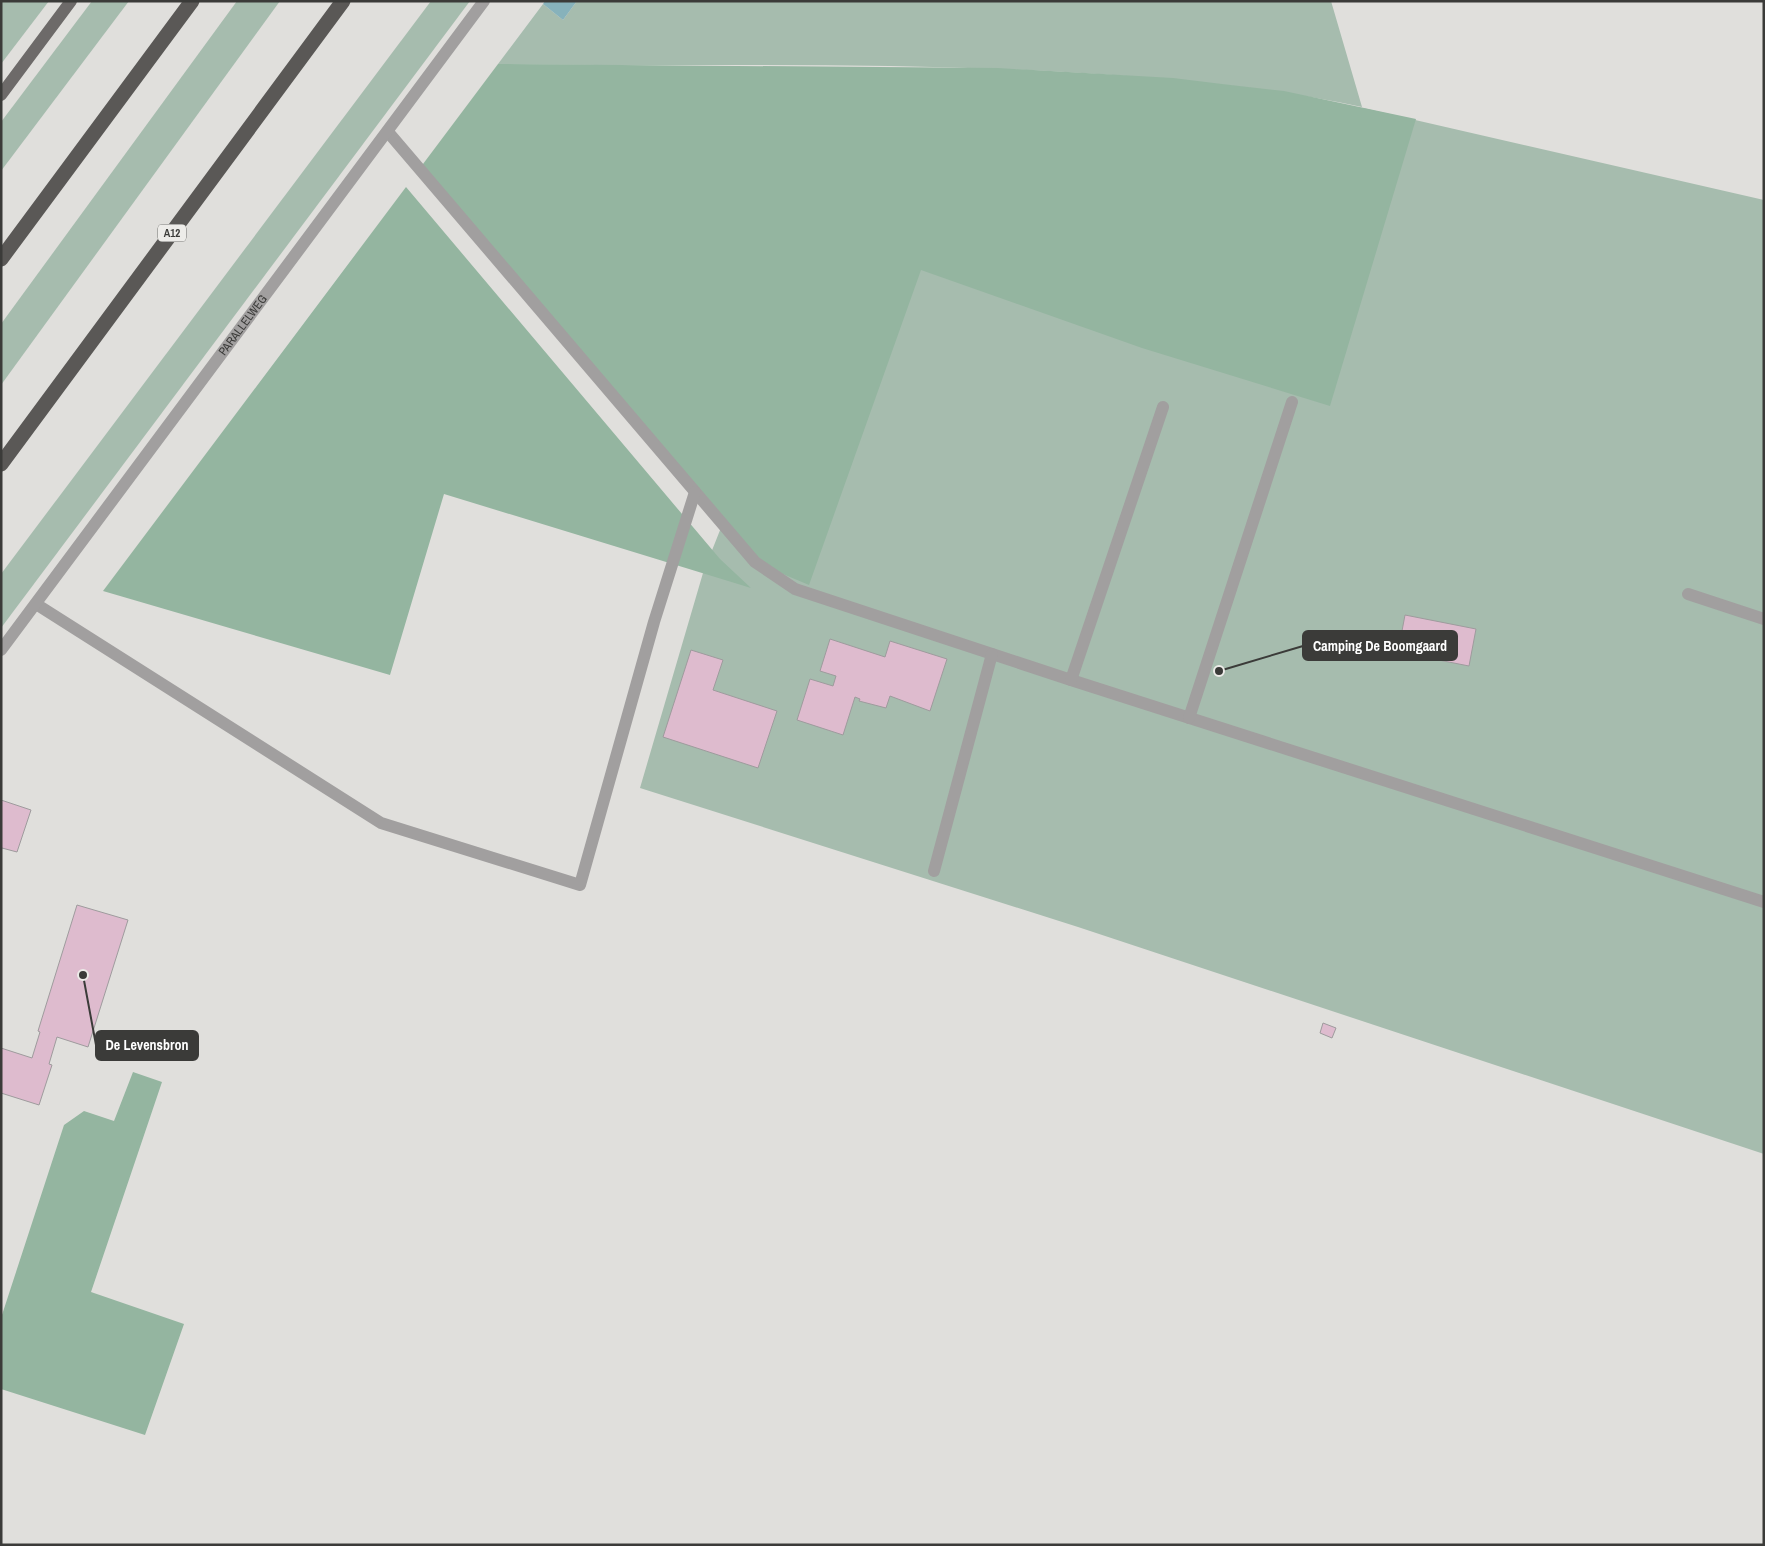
<svg xmlns="http://www.w3.org/2000/svg" width="1765" height="1546" viewBox="0 0 1765 1546" font-family="'Archivo Narrow',sans-serif">
<style>
.green{fill:#a6bcae}
.forest{fill:#94b5a0}
.water{fill:#87b2bb}
.building{fill:#debbce;stroke:#9e9b9d}
.lines{fill:none;stroke-linecap:round;stroke-linejoin:round}
.minor{stroke:#a19f9f;stroke-width:12}
.major{stroke:#6d6a69;stroke-width:12}
.highway{stroke:#5a5856;stroke-width:15}
.labels{text-anchor:middle;stroke-width:4;stroke-linejoin:round;paint-order:stroke}
.shield{fill:#edece9;stroke:#70706e;stroke-width:1}
.shield-label{font-size:11px;font-weight:bold;fill:#3b3b39}
.street-label{font-size:12px;fill:#3b3b39;stroke:#edece9}
.leader{fill:none;stroke:#3b3b39;stroke-width:2}
.callout-dot{fill:#3b3b39;stroke:#edece9;stroke-width:2}
.callout{fill:#3b3b39;stroke:#3b3b39;stroke-width:2}
.callout-label{font-size:14px;text-anchor:middle;font-weight:bold;fill:#fff}
</style>
<rect width="100%" height="100%" fill="#e0dfdc"/>
<!-- green -->
<g class="green">
<polygon points="1,1 49,1 1,64"/>
<polygon points="92,1 129,1 1,171 1,122"/>
<polygon points="237,1 280,1 1,385 1,324"/>
<polygon points="431,1 470,1 1,628 1,574"/>
<path d="M 577,1 L 1331,1 L 1362,107 C 1270,87 1176,79 1082,73 C 887,61 692,67 498,64 L 543,4 L 563,20 Z"/>
<polygon points="935,69 1363,108 1764,200 1764,1154 1078,927 640,788 703,573 736,490"/>
</g>
<!-- forest -->
<g class="forest">
<polygon points="498,64 998,68 1173,78 1222,84 1284,91 1416,119 1330,406 1142,348 921,270 809,585 771,569 752,556 420,168"/>
<polygon points="406,187 720,559 751,588 444,494 390,675 103,591"/>
<polygon points="133,1072 162,1082 91,1292 184,1324 145,1435 1,1389 1,1318 64,1125 84,1111 114,1121"/>
</g>
<!-- water -->
<polygon class="water" points="545,1 577,1 563,20 543,4"/>
<!-- building -->
<g class="building">
<polygon points="1405,615 1476,629 1469,666 1398,652"/>
<polygon points="830,639 885,657 890,641 947,659 930,711 890,696 886,708 859,701 860,699 855,697 843,735 797,720 810,679 833,686 836,676 820,671"/>
<polygon points="691,650 723,660 713,690 777,711 758,768 663,737"/>
<polygon points="1,800 31,810 17,852 2,848 1,850"/>
<polygon points="77,905 128,920 88,1047 57,1037 49,1064 52,1065 39,1105 1,1093 1,1048 32,1058 40,1032 38,1031"/>
<polygon points="1323,1023 1336,1028 1332,1038 1320,1033"/>
</g>
<g class="lines">
<!-- minor -->
<g class="minor">
<polyline points="388,132 755,562 795,589 1071,680 1764,902"/>
<polyline points="1688,594 1764,619"/>
<polyline points="36,604 381,823 580,885 654,622 695,492"/>
<path id="s1" d="M 1,650 L 484,1"/>
<polyline points="1071,680 1163,407"/>
<polyline points="1189,718 1292,402"/>
<polyline points="934,871 992,654"/>
</g>
<!-- major -->
<polyline class="major" points="1,95 71,1"/>
<!-- highway -->
<g class="highway">
<polyline points="1,259 192,1"/>
<polyline points="1,464 343,1"/>
</g>
</g>
<g class="labels">
<!-- shield labels -->
<rect class="shield" x="158" y="224.5" width="28" height="17" rx="4"/>
<g class="shield-label">
<text x="172" y="237">A12</text>
</g>
<!-- street labels -->
<g class="street-label">
<text dy="4" stroke="none"><textPath href="#s1" startOffset="405">PARALLELWEG</textPath></text>
</g>
</g>
<!-- callouts -->
<path class="leader" d="M1219 671L1303 646M83 975L96 1045"/>
<g class="callout-dot">
<circle cx="1219" cy="671" r="5"/>
<circle cx="83" cy="975" r="5"/>
</g>
<g class="callout">
<rect x="1303" y="631" width="154" height="29" rx="5"/>
<rect x="96" y="1031" width="102" height="29" rx="5"/>
</g>
<g class="callout-label">
<text x="1380" y="651">Camping De Boomgaard</text>
<text x="147" y="1050">De Levensbron</text>
</g>
<!-- border -->
<rect width="1765" height="1546" fill="none" stroke="#3b3b39" stroke-width="5"/>
</svg>
